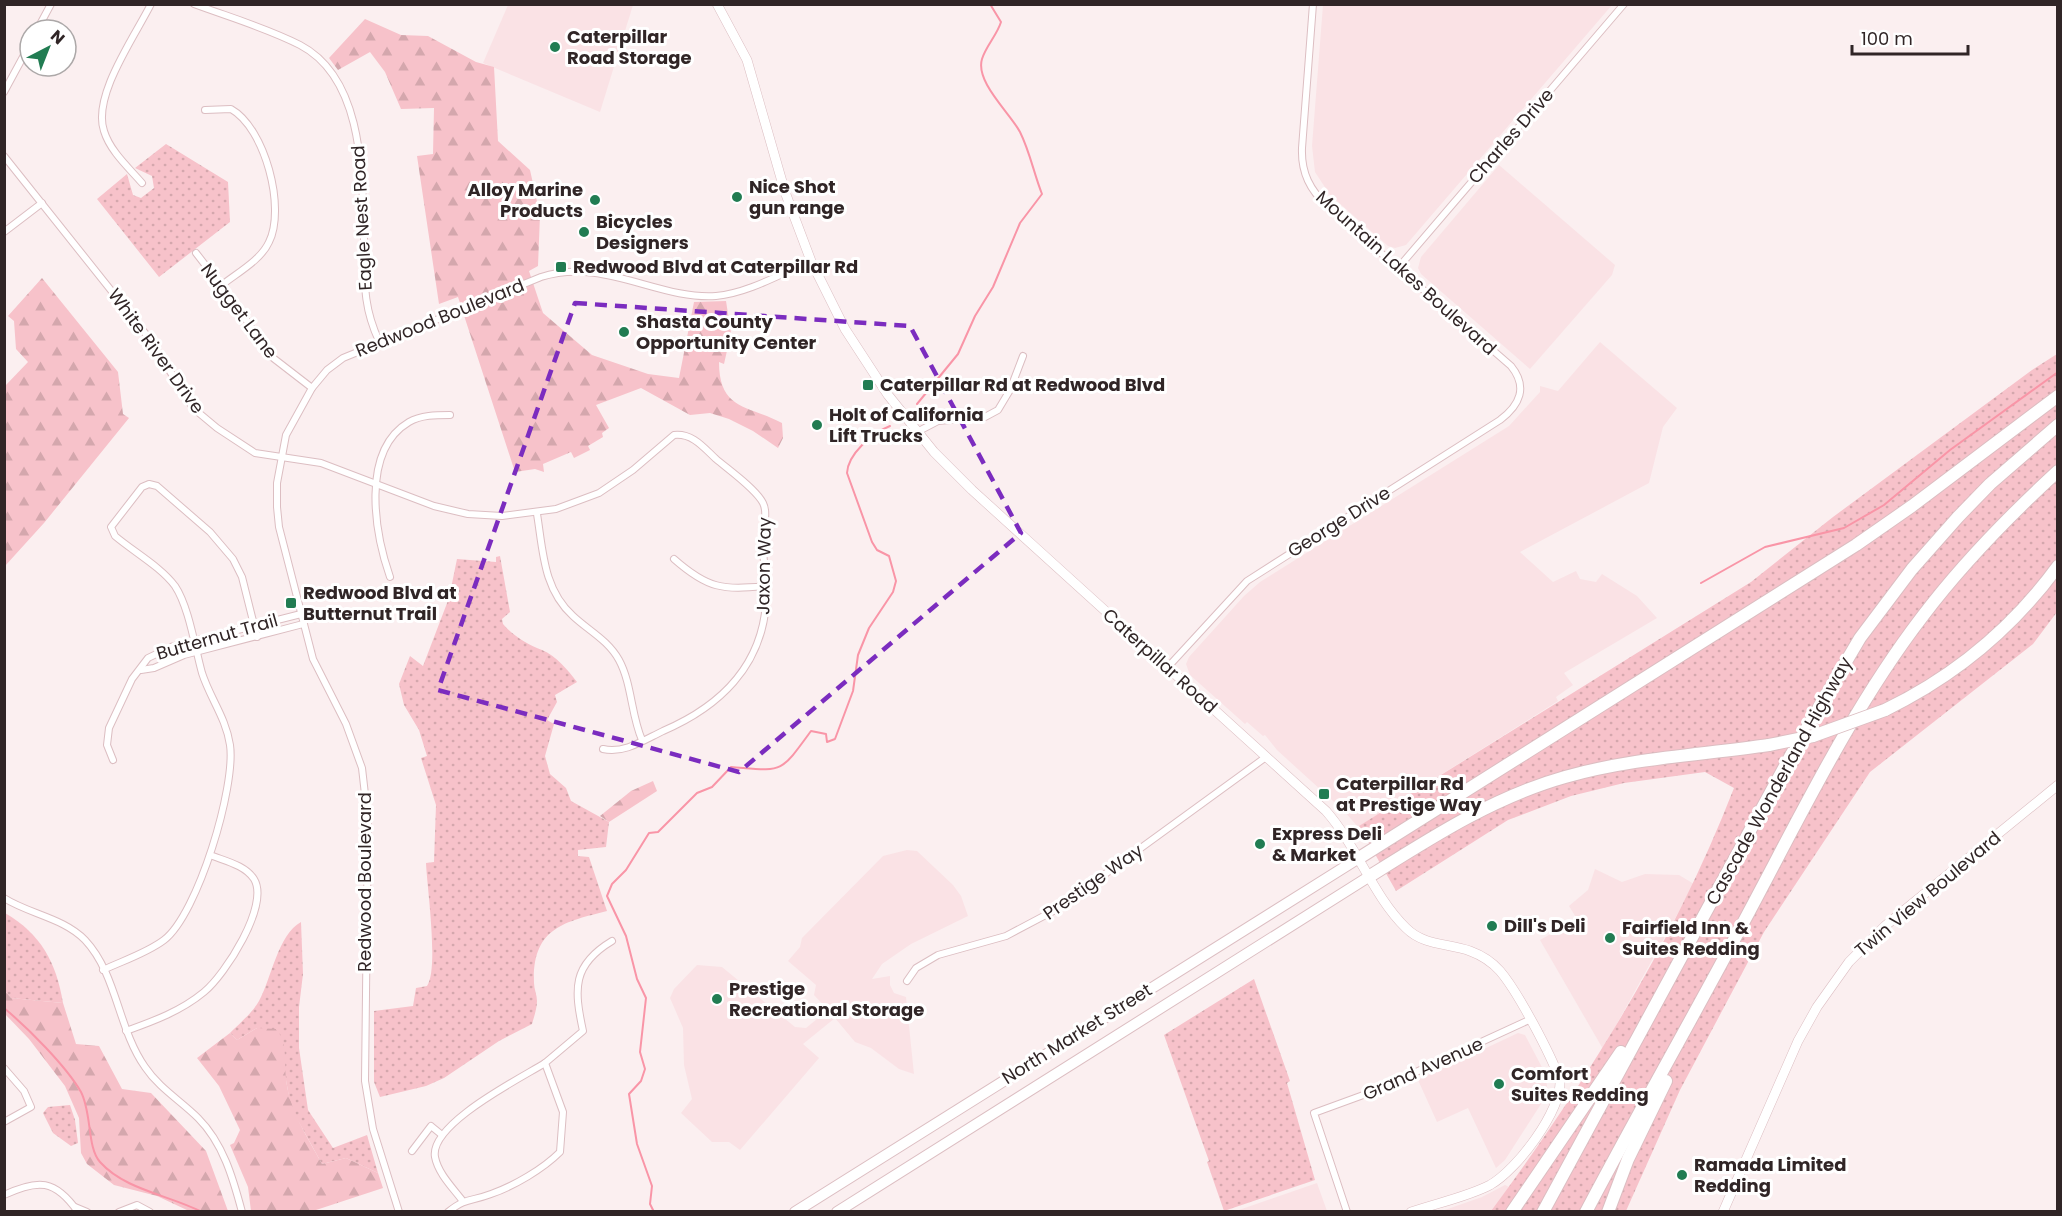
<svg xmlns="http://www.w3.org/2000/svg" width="2062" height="1216" viewBox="0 0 2062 1216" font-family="Poppins,sans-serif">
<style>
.built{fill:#fae2e5}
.grass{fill:url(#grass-dots)}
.forest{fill:url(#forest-firs)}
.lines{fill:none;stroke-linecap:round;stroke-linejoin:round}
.stream{stroke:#f995a7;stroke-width:2}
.street-casing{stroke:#dcbec2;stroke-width:8}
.secondary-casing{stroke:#dcbec2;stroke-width:10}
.primary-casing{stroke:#dcbec2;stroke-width:12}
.highway-casing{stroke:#dcbec2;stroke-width:14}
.street{stroke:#fff;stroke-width:6}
.secondary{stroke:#fff;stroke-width:9}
.primary{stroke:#fff;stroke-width:10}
.highway{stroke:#fff;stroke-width:12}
.highway-bridge-casing{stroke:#dcbec2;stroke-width:14;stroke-linecap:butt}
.highway-bridge{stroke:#fff;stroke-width:12}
.marked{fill:none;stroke:#7b2cbf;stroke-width:4.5;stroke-dasharray:12 8;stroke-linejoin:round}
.poi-dot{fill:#217c52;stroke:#fff;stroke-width:2}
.labels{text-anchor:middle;stroke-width:6;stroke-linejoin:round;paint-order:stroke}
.poi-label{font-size:18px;font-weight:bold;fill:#302526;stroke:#fff;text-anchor:start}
.street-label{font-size:18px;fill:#302526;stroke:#fff}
</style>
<defs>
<pattern id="grass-dots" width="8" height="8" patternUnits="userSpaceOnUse" patternTransform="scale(1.5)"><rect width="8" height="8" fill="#f7c2ca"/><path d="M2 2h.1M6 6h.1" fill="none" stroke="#d4a7ad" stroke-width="1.8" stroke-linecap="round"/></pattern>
<pattern id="forest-firs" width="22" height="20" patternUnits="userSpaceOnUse" patternTransform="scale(1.5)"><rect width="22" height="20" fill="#f7c2ca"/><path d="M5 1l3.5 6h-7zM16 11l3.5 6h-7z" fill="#d4a7ad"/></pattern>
</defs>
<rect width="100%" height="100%" fill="#fbeff0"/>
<!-- built -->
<g class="built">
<polygon points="508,5 633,5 600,112 483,63"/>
<polygon points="1323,5 1323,4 1612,5 1406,245 1395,248 1388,246 1330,195 1315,172 1312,146"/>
<polygon points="1499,165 1615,265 1612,275 1530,369 1421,274 1418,268 1421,257"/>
<polygon points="1600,342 1677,408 1663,427 1649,483 1520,552 1553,582 1576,571 1580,579 1596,582 1602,574 1637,596 1657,618 1564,673 1573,685 1556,697 1558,701 1358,827 1344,811 1277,750 1265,735 1263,736 1247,722 1245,724 1190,675 1186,664 1189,657 1244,596 1260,582 1509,426 1540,392 1540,386 1558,391"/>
<polygon points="907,850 917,851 953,885 961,896 968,916 911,944 882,964 872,979 890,976 890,985 894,993 906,997 914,1074 899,1069 871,1048 855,1042 835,1018 803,1044 819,1058 740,1150 729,1142 712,1142 681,1113 692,1099 684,1065 683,1028 670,998 674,989 697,965 722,967 795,1027 806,1028 828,1010 814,995 816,985 788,961 800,947 802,938 883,856"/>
<polygon points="1595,869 1622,882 1645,874 1679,875 1694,884 1603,1049 1540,940 1577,919 1569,906 1588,890"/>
<polygon points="1518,1033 1525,1035 1545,1073 1548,1093 1505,1160 1496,1168 1468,1108 1437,1122 1418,1080"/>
<polygon points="1317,1183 1327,1211 1236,1211"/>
<polygon points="1505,1185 1509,1187 1491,1211 1439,1212 1482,1197"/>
</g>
<!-- grass -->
<g class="grass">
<polygon points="166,144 228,182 230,222 159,277 97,199 127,174 133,195 141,198 154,188 152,176 135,168"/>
<path d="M 2057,354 L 2057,612 L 2033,644 L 1870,772 L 1764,932 L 1680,1090 L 1626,1211 L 1491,1211 C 1588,1080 1675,940 1734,788 L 1705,772 L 1624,783 L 1571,796 L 1508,820 L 1396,891 L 1359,826 L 1751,582 L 1833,517 L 2032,370 Z"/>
<path d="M 500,556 L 510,612 L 502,619 L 503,624 C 513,636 528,645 542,650 C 556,656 568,670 577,682 L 555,695 L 557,702 L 547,720 L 554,724 L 545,756 L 550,774 L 566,788 L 571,801 L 609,822 L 606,847 L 578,850 L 578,856 L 589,857 L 607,911 C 564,922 532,928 534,983 C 534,989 537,995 537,1001 C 537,1008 534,1017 532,1024 L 499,1041 L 444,1078 L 426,1086 L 380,1097 L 374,1082 L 374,1011 L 413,1006 L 416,988 L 427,986 C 439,969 427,887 426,863 L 434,862 L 436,805 L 421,758 L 427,756 L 419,730 L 404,705 L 399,684 L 410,656 L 423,666 L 449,598 L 457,559 L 496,562 L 496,557 Z"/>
<path d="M 5,913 C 41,934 56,962 63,1003 L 11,998 L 5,991 Z"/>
<path d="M 301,922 L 303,974 L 299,1007 L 299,1048 L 308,1110 L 333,1148 L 367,1135 L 378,1173 L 346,1158 L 322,1164 L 291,1108 L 286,1080 L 257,1028 L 237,1040 L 230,1033 C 240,1023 252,1013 259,1001 C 271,980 278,934 301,922 Z"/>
<polygon points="1254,979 1290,1081 1287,1083 1315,1180 1224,1211 1207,1162 1209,1161 1164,1035"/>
<polygon points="70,1105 75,1120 78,1143 71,1146 53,1133 43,1113 48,1107"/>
</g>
<!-- forest -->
<g class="forest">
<path d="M 365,19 L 401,35 L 428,36 L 476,62 L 494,67 L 498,141 L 530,170 L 540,215 L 538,266 L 529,271 L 543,313 L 592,355 L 648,374 L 679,378 L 694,302 L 726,301 L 731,333 L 724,364 L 719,362 C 719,411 749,405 782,423 L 783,438 L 778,448 L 753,431 L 729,419 L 710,413 L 690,415 L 641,388 L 596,405 L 609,428 L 602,433 L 603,437 L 588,446 L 590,450 L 574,458 L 571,452 L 543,464 L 544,472 L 535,469 L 515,472 L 458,297 L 439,304 L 417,156 L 433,154 L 434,108 L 401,109 L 385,72 L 370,52 L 338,70 L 329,58 Z"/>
<polygon points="42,278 118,372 123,414 129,418 44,523 5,566 5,386 28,362 16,349 14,321 8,316"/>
<polygon points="653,781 657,791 609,822 600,816 631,791"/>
<polygon points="5,991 11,998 63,1003 76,1044 99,1046 122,1089 151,1093 206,1151 228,1211 189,1211 157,1196 114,1185 87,1164 81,1153 79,1118 65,1086 29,1039 5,1014"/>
<path d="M 257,1028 L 276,1029 C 288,1042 284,1061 286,1078 C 289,1110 307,1136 322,1164 L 346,1158 L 378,1173 L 383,1188 L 313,1211 L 251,1211 L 248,1187 L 230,1145 L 234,1143 L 240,1130 L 219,1086 L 197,1058 L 230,1033 L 237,1040 Z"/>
</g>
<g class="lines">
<!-- stream -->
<g class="stream">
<path d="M 917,404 L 958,354 L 975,316 L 993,287 L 1020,223 L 1042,194 C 1034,174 1030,152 1020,132 C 1010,113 975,82 982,59 C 986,46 997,35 1001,22 L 990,4"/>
<polyline points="1701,583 1765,547 1844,528 1884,505 1950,450 2058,372"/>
<path d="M 4,1008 C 28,1028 66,1066 81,1092 C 92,1113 87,1148 100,1162 C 125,1190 169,1195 202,1212"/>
<path d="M 654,1212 L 650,1204 L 652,1186 L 637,1144 L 629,1094 L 641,1081 L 645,1069 L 640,1052 L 646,998 L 637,979 L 626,936 L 607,896 L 612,884 L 626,870 L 649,833 L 658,832 L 697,793 L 712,787 L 731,767 C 783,771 779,775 811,731 L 826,734 L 827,742 L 835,739 L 853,691 L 858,655 L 869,628 L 893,592 L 896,581 L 889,556 L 877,550 L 872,542 L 847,473 C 848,454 872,433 890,426"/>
</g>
<defs>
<g id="street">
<path d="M 194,4 C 229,17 267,28 300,45 C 365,79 362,178 364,239 C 365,279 362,305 379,341"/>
<polyline points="37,30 51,4"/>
<polyline points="4,92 30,44"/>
<path d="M 205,110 L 231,109 C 265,128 286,208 269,242 C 261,260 237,273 222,285"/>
<path d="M 4,156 L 149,338 L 193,408 L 217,428 L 255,453 L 321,463 L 434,506 L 468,514 L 502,516 L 556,509 L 599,493 L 633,470 L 674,435 C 693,433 704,448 716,459 C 729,470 756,489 763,503 C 769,515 761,532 762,544 C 764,564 768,584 766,604 C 761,667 719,707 663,731 C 644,740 624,754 603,749"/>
<path d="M 142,183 C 129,168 110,151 104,131 C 92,96 135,36 151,4"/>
<polyline points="4,232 42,203"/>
<polyline points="196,253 240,310 268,354 312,388"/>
<polyline points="1398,268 1624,4"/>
<polyline points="917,432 938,421 985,417 998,410 1010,390 1023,356"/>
<path d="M 537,514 C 543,550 543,589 573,616 C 589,631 608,640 619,660 C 632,684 631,715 642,740"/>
<path d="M 674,559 C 708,589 722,590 767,586"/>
<path d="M 390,577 C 375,534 360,451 409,422 C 421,415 436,415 450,415"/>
<path d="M 1167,668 L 1247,581 L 1500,420 C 1520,405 1528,387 1511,366 L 1328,207 C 1310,190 1301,173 1302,148 L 1313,4"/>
<polyline points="141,670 154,668 184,655 303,624"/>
<polyline points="113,760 107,745 109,728 132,679 148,658 171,647 301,614"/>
<path d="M 4,898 C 29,914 64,918 85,940 C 117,974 118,1029 145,1067 C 159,1088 181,1101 198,1118 C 223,1143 233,1178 242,1212"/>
<path d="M 103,970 C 122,961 147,953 164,940 C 198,914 236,786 230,745 C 226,718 210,698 202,673 C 195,648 189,607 175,586 C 161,567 134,552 115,536 L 111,527 L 142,487 L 149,484 L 157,486 L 210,532 L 233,559 L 242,577 L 257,637"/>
<polyline points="907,981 916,968 938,955 1006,936 1057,909 1266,757"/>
<path d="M 126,1031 C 154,1021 181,1011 204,992 C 225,975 270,905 254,879 C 245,865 225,861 210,855"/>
<polyline points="4,1068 24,1091 31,1107 4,1122"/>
<polyline points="412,1151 431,1126 442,1135"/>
<path d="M 4,1195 C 38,1179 55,1179 78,1212"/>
<path d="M 462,1200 C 452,1187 438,1173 435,1157 C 429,1124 521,1078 545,1063"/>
<polyline points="75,1207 87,1212"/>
<polyline points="119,1212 137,1205 150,1212"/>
<path d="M 399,1212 L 373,1129 L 365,1081 L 368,821 L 362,768 L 346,724 L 313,659 L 279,527 L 277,507 L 277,483 L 286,435 L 312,388 L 327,370 L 343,358 L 541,277 C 603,257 658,300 716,296 C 749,293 782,273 811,261"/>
<path d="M 448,1212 C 467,1197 470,1202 491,1194 C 514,1186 543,1169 560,1152 L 563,1112 L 545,1063 L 583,1031 C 574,989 572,965 612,941"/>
<polyline points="1347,1212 1314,1113 1377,1090 1529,1020"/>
</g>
<g id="secondary">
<path d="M 717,4 L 747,60 L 785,192 L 811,261 L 845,329 L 888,395 L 934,452 L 972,490 L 1326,811 C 1357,846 1373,896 1406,928 C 1424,946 1448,943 1470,951 C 1481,955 1492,962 1500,971 C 1518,992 1550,1053 1560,1080 C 1562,1110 1517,1170 1490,1185 C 1467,1197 1437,1203 1411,1212"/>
<polyline points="1723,1212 1798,1041 1817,1007 1849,962 1885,926 2058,785"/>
</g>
<g id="primary">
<polyline points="795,1212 1359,858"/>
<polyline points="837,1212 1370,876"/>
</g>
<g id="highway">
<path d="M 1885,710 C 1955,676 2012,629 2058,566"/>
<polyline points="1359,858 1856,545 1912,506 2058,396"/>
<path d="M 1370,876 C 1432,837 1494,797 1565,777 C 1632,758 1700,755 1769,745"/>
<polyline points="1512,1212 1621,1052"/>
<polyline points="1543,1212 1791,755 1860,638 1912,569 1958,517 1990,484 2058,425"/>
<path d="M 1586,1212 C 1637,1115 1691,1021 1742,925 C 1798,821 1850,711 1922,617 C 1962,564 2009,516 2058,471"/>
<polyline points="1608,1212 1628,1159 1666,1081"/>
</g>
</defs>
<!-- street casing -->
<use href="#street" class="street-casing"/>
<!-- secondary casing -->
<use href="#secondary" class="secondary-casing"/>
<!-- primary casing -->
<use href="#primary" class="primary-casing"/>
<!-- highway casing -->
<use href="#highway" class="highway-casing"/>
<!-- street -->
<use href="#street" class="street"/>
<!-- secondary -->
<use href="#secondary" class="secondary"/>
<!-- primary -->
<use href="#primary" class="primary"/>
<!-- highway -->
<use href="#highway" class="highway"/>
<defs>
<polyline id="highway-bridge" points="1769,745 1813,736 1885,710"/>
</defs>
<!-- highway-bridge casing -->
<use href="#highway-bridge" class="highway-bridge-casing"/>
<!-- highway-bridge -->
<use href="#highway-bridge" class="highway-bridge"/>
</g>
<!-- marked area -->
<path class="marked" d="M 575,303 L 910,326 L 1021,533 L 739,772 L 438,690 Z"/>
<!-- markers -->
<g class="poi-dot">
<circle cx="555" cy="47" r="6"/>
<circle cx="737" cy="197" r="6"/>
<circle cx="595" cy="200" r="6"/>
<circle cx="584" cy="232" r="6"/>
<rect x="555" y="261" width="12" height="12" rx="3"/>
<circle cx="624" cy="332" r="6"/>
<rect x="862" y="379" width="12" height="12" rx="3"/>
<circle cx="817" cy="425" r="6"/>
<rect x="285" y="597" width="12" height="12" rx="3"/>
<rect x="1318" y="788" width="12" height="12" rx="3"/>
<circle cx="1260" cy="844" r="6"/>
<circle cx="1492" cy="926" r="6"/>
<circle cx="1610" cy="938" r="6"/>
<circle cx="717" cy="999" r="6"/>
<circle cx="1499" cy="1084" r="6"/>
<circle cx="1682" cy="1175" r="6"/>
</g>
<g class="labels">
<!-- poi labels -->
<g class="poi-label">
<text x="567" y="43">Caterpillar<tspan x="567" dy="21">Road Storage</tspan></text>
<text x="749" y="193">Nice Shot<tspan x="749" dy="21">gun range</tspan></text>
<text x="583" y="196" text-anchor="end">Alloy Marine<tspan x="583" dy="21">Products</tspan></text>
<text x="596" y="228">Bicycles<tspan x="596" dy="21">Designers</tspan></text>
<text x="573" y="273">Redwood Blvd at Caterpillar Rd</text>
<text x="636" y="328">Shasta County<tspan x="636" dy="21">Opportunity Center</tspan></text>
<text x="880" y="391">Caterpillar Rd at Redwood Blvd</text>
<text x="829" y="421">Holt of California<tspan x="829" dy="21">Lift Trucks</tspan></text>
<text x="303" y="599">Redwood Blvd at<tspan x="303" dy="21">Butternut Trail</tspan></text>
<text x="1336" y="790">Caterpillar Rd<tspan x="1336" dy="21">at Prestige Way</tspan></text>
<text x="1272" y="840">Express Deli<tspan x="1272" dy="21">&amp; Market</tspan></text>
<text x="1504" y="932">Dill's Deli</text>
<text x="1622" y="934">Fairfield Inn &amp;<tspan x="1622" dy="21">Suites Redding</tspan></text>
<text x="729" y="995">Prestige<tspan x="729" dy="21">Recreational Storage</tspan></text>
<text x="1511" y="1080">Comfort<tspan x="1511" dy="21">Suites Redding</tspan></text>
<text x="1694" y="1171">Ramada Limited<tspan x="1694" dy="21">Redding</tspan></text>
</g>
<!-- street labels -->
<g class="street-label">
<text transform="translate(1511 136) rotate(-49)" y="6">Charles Drive</text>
<text transform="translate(362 218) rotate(-93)" y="6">Eagle Nest Road</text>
<text transform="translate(1406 273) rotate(42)" y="6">Mountain Lakes Boulevard</text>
<text transform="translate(239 311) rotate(53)" y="6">Nugget Lane</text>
<text transform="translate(440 318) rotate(-22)" y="6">Redwood Boulevard</text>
<text transform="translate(156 351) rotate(54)" y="6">White River Drive</text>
<text transform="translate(1339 522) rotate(-32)" y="6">George Drive</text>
<text transform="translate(764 566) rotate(-89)" y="6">Jaxon Way</text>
<text transform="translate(217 637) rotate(-16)" y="6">Butternut Trail</text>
<text transform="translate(1160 661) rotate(42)" y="6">Caterpillar Road</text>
<text transform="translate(1779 781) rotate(-61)" y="6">Cascade Wonderland Highway</text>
<text transform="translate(365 882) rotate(-90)" y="6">Redwood Boulevard</text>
<text transform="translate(1093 882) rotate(-35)" y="6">Prestige Way</text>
<text transform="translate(1928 894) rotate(-40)" y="6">Twin View Boulevard</text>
<text transform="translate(1077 1034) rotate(-32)" y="6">North Market Street</text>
<text transform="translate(1423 1069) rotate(-24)" y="6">Grand Avenue</text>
</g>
</g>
<!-- border -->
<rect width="2062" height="1216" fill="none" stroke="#302526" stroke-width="12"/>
<!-- north arrow -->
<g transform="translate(48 48) rotate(42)"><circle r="28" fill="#ffffff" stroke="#aca8a8" stroke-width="1.5"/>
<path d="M0-4.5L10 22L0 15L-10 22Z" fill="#217c52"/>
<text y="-9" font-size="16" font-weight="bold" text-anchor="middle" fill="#302526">N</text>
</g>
<!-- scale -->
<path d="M1852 45v9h116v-9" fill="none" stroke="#302526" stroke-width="3"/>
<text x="1861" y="45" font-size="18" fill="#302526" stroke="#ffffff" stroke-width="4.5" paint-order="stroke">100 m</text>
</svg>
